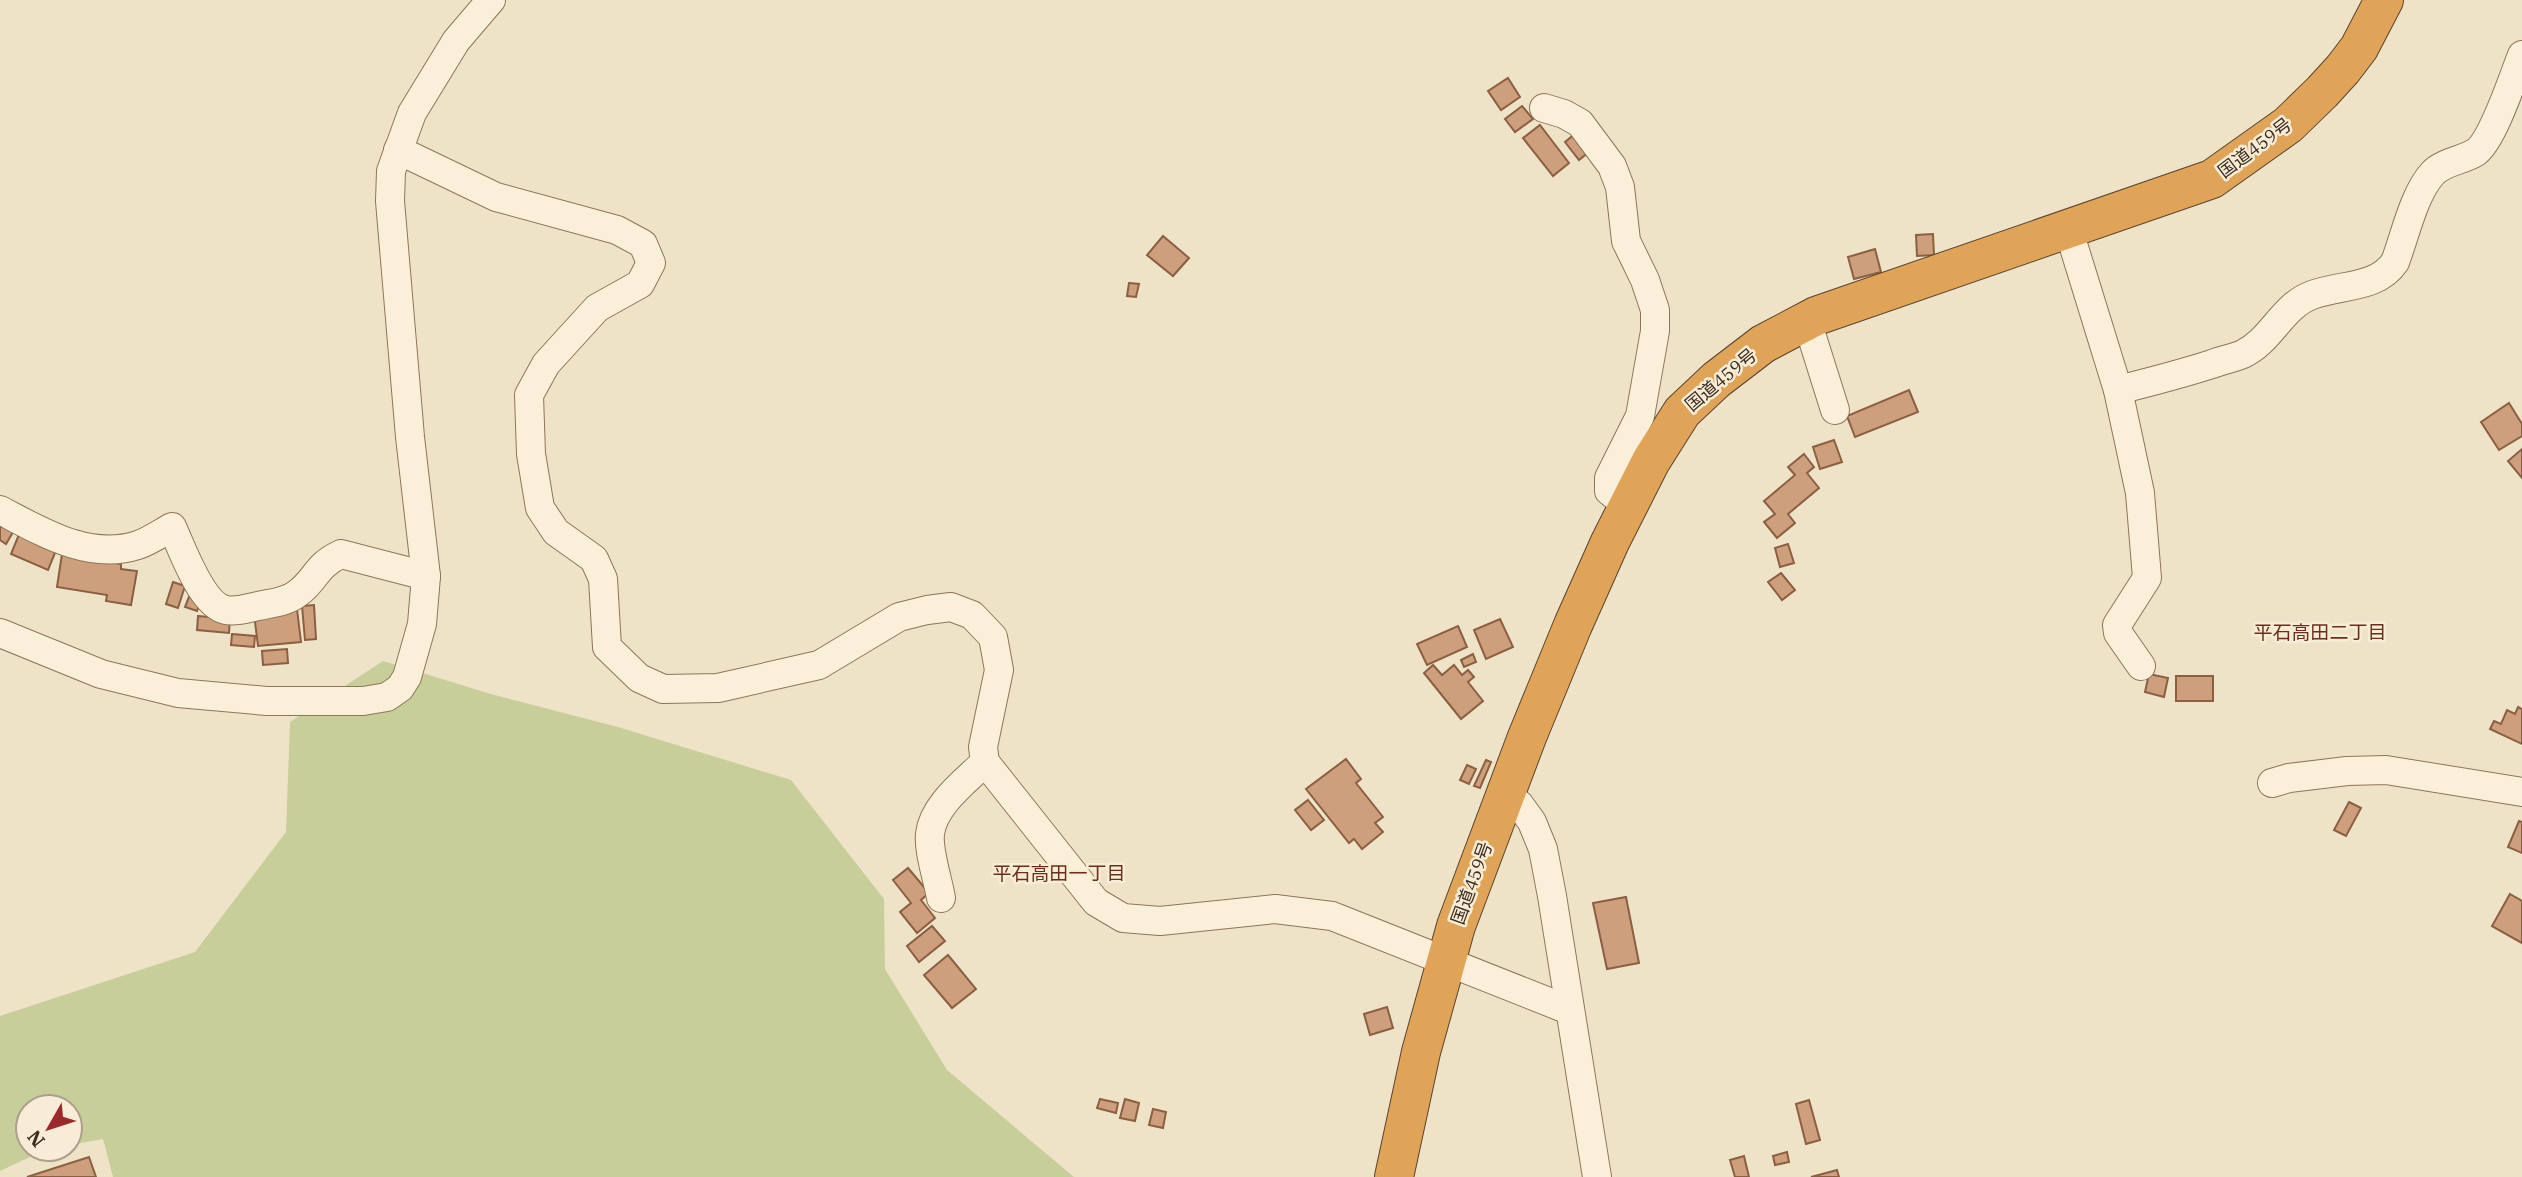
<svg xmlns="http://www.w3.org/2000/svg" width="2522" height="1177" viewBox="0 0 2522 1177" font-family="'IBM Plex Serif','Noto Sans JP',serif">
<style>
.green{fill:#c8ce9a}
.building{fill:#ce9f7c;stroke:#8b5f41;stroke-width:2}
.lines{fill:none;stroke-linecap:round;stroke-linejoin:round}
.minor-casing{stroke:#8c755b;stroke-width:30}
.highway-casing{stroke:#59432f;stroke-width:40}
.minor{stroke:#faf0da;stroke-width:28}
.highway{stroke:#dfa457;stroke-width:38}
.labels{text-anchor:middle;stroke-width:5;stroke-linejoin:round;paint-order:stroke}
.street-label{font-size:18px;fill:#3c2d1f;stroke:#f7edd6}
.neighbourhood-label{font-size:19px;fill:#692e1e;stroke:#f7edd6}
</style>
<rect width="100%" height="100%" fill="#efe3c7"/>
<!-- green -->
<polygon class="green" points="383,661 491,694 618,727 791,780 884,899 885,969 947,1070 1074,1177 113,1177 103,1139 70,1145 70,1107 28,1107 28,1149 47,1149 0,1171 0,1016 195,952 286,832 290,722"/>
<!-- building -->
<g class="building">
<polygon points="1508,78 1520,97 1501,110 1488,91"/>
<polygon points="1522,106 1533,119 1515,132 1505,119"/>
<polygon points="1540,125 1569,163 1553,176 1523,138"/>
<polygon points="1576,133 1590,151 1579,160 1565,142"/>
<polygon points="1933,234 1934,255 1917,256 1916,235"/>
<polygon points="1163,236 1189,258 1173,276 1147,255"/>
<polygon points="1875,249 1881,272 1854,279 1848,257"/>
<polygon points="1129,283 1139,284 1136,297 1127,296"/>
<polygon points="1909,390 1918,412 1855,437 1847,416"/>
<polygon points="2509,403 2522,424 2522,436 2499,450 2481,422"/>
<polygon points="1834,440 1842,462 1820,469 1813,447"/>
<polygon points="2522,449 2522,478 2508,461"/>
<polygon points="1804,454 1814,467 1807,473 1819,488 1788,514 1795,523 1777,538 1764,522 1775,514 1764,501 1795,475 1788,467"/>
<polygon points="0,518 16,527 6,544 0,540"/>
<polygon points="20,532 57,548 48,570 11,554"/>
<polygon points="1788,544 1794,563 1780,567 1775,548"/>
<polygon points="62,554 121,564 121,569 137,571 131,605 106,601 107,595 57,587"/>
<polygon points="1781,573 1795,590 1782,600 1768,582"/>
<polygon points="173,582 185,586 178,608 166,604"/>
<polygon points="189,597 201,600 197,611 185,607"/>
<polygon points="314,605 316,639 305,640 302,606"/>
<polygon points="297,609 301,642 258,646 254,614"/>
<polygon points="198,616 230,619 229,633 197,630"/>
<polygon points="1500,619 1513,647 1486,659 1474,630"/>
<polygon points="1458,626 1467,647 1427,665 1417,644"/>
<polygon points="232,634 255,636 254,647 231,645"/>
<polygon points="287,649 288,663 263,665 262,651"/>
<polygon points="1473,654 1476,662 1464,667 1461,660"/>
<polygon points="1433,665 1442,675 1454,665 1462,675 1468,670 1474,677 1468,682 1483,701 1461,719 1424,673"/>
<polygon points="2149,674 2168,678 2164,697 2145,692"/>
<rect x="2176" y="676" width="37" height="25"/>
<polygon points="2518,707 2522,709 2522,744 2490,729 2494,721 2501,724 2507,710 2515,714"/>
<polygon points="1346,759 1361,779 1356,783 1383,817 1375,823 1383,832 1362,849 1354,839 1349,843 1306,789"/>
<polygon points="1486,760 1491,762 1480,788 1474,786"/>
<polygon points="1467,765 1476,769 1469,784 1460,780"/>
<polygon points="1308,800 1324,820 1311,830 1295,810"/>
<polygon points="2349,802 2361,808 2346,836 2334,830"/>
<polygon points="2519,821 2522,822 2522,853 2508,847"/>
<polygon points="908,868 929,893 921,900 935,918 917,933 900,912 911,903 893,880"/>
<polygon points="2510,894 2522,901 2522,943 2492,926"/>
<polygon points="1626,897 1639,963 1607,969 1593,903"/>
<polygon points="932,926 945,941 919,962 907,946"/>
<polygon points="948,955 976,989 952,1008 924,975"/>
<polygon points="1387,1007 1393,1028 1370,1035 1364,1014"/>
<polygon points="1100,1099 1118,1103 1116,1113 1097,1108"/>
<polygon points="1125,1099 1139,1103 1135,1121 1120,1118"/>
<polygon points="1809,1100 1820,1140 1806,1144 1796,1104"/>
<polygon points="1153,1109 1166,1112 1163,1128 1149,1125"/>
<polygon points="1787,1152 1789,1162 1775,1165 1773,1156"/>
<polygon points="1744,1156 1749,1177 1735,1177 1730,1160"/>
<polygon points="89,1157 96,1177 27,1177"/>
<polygon points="1837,1170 1839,1177 1811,1177"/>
</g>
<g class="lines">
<defs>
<g id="minor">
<polyline points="1544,108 1564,114 1580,123 1612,166 1620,187 1626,241 1645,280 1655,310 1655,331 1640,416 1609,478 1609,491 1628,506"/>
<polyline points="398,150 496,197 617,230 643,244 651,263 640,284 597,308 546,364 529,395 531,454 540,508 556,532 594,559 603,579 607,647 639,678 663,689 718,688 819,665 899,617 927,610 951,607 972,615 993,637 999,670 983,747 985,762 1096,902 1123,918 1160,921 1275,909 1332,916 1569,1010"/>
<polyline points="2068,228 2118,390 2140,493 2147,578 2117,625 2118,633 2141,666"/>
<polyline points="1807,321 1835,410"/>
<path d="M 2118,390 C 2150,382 2181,374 2212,364 C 2222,360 2234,358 2243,354 C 2272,340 2282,306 2312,295 C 2341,284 2377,289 2395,262 C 2405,236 2414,193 2433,173 C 2443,162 2464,160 2476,152 C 2493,140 2514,75 2522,55"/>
<path d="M 0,510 C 42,532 89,561 138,545 C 150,541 161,533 172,527 C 182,548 201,605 226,610 C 237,612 248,608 258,606 C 272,603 287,602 298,593 C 317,579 315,566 341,554 L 426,576"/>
<polyline points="0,633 101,674 178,693 267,701 363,701 387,697 400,688 407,677 422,624 426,576 410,437 390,201 391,171 412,113 456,41 491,0"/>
<polyline points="2272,783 2289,778 2347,771 2386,770 2522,792"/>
<polyline points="1504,795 1519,804 1532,822 1543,849 1552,896 1597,1177"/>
<path d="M 941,898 C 938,880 928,851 930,834 C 933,805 966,781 985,762"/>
</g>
<polyline id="highway" points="1394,1177 1421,1052 1456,926 1527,737 1573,625 1610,542 1651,461 1682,412 1716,380 1763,344 1816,316 2212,179 2288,125 2322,92 2343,69 2359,48 2384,0"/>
</defs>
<!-- minor casing -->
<use href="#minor" class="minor-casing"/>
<!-- highway casing -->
<use href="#highway" class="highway-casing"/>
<!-- minor -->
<use href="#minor" class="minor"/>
<!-- highway -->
<use href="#highway" class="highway"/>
</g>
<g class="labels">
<!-- street labels -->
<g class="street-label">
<text transform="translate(2255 148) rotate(-37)" y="6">国道459号</text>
<text transform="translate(1721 380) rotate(-40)" y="6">国道459号</text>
<text transform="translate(1472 883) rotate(-70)" y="6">国道459号</text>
</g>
<!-- neighbourhood labels -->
<g class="neighbourhood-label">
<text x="2320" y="639">平石高田二丁目</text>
<text x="1059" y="880">平石高田一丁目</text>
</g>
</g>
<!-- north arrow -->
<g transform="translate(49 1128) rotate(231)"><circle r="33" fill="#f7edd6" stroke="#aca08d" stroke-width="2"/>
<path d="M0-5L12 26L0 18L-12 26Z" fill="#9c2a2a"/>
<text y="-10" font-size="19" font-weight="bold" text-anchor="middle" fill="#3c2d1f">N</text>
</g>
</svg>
